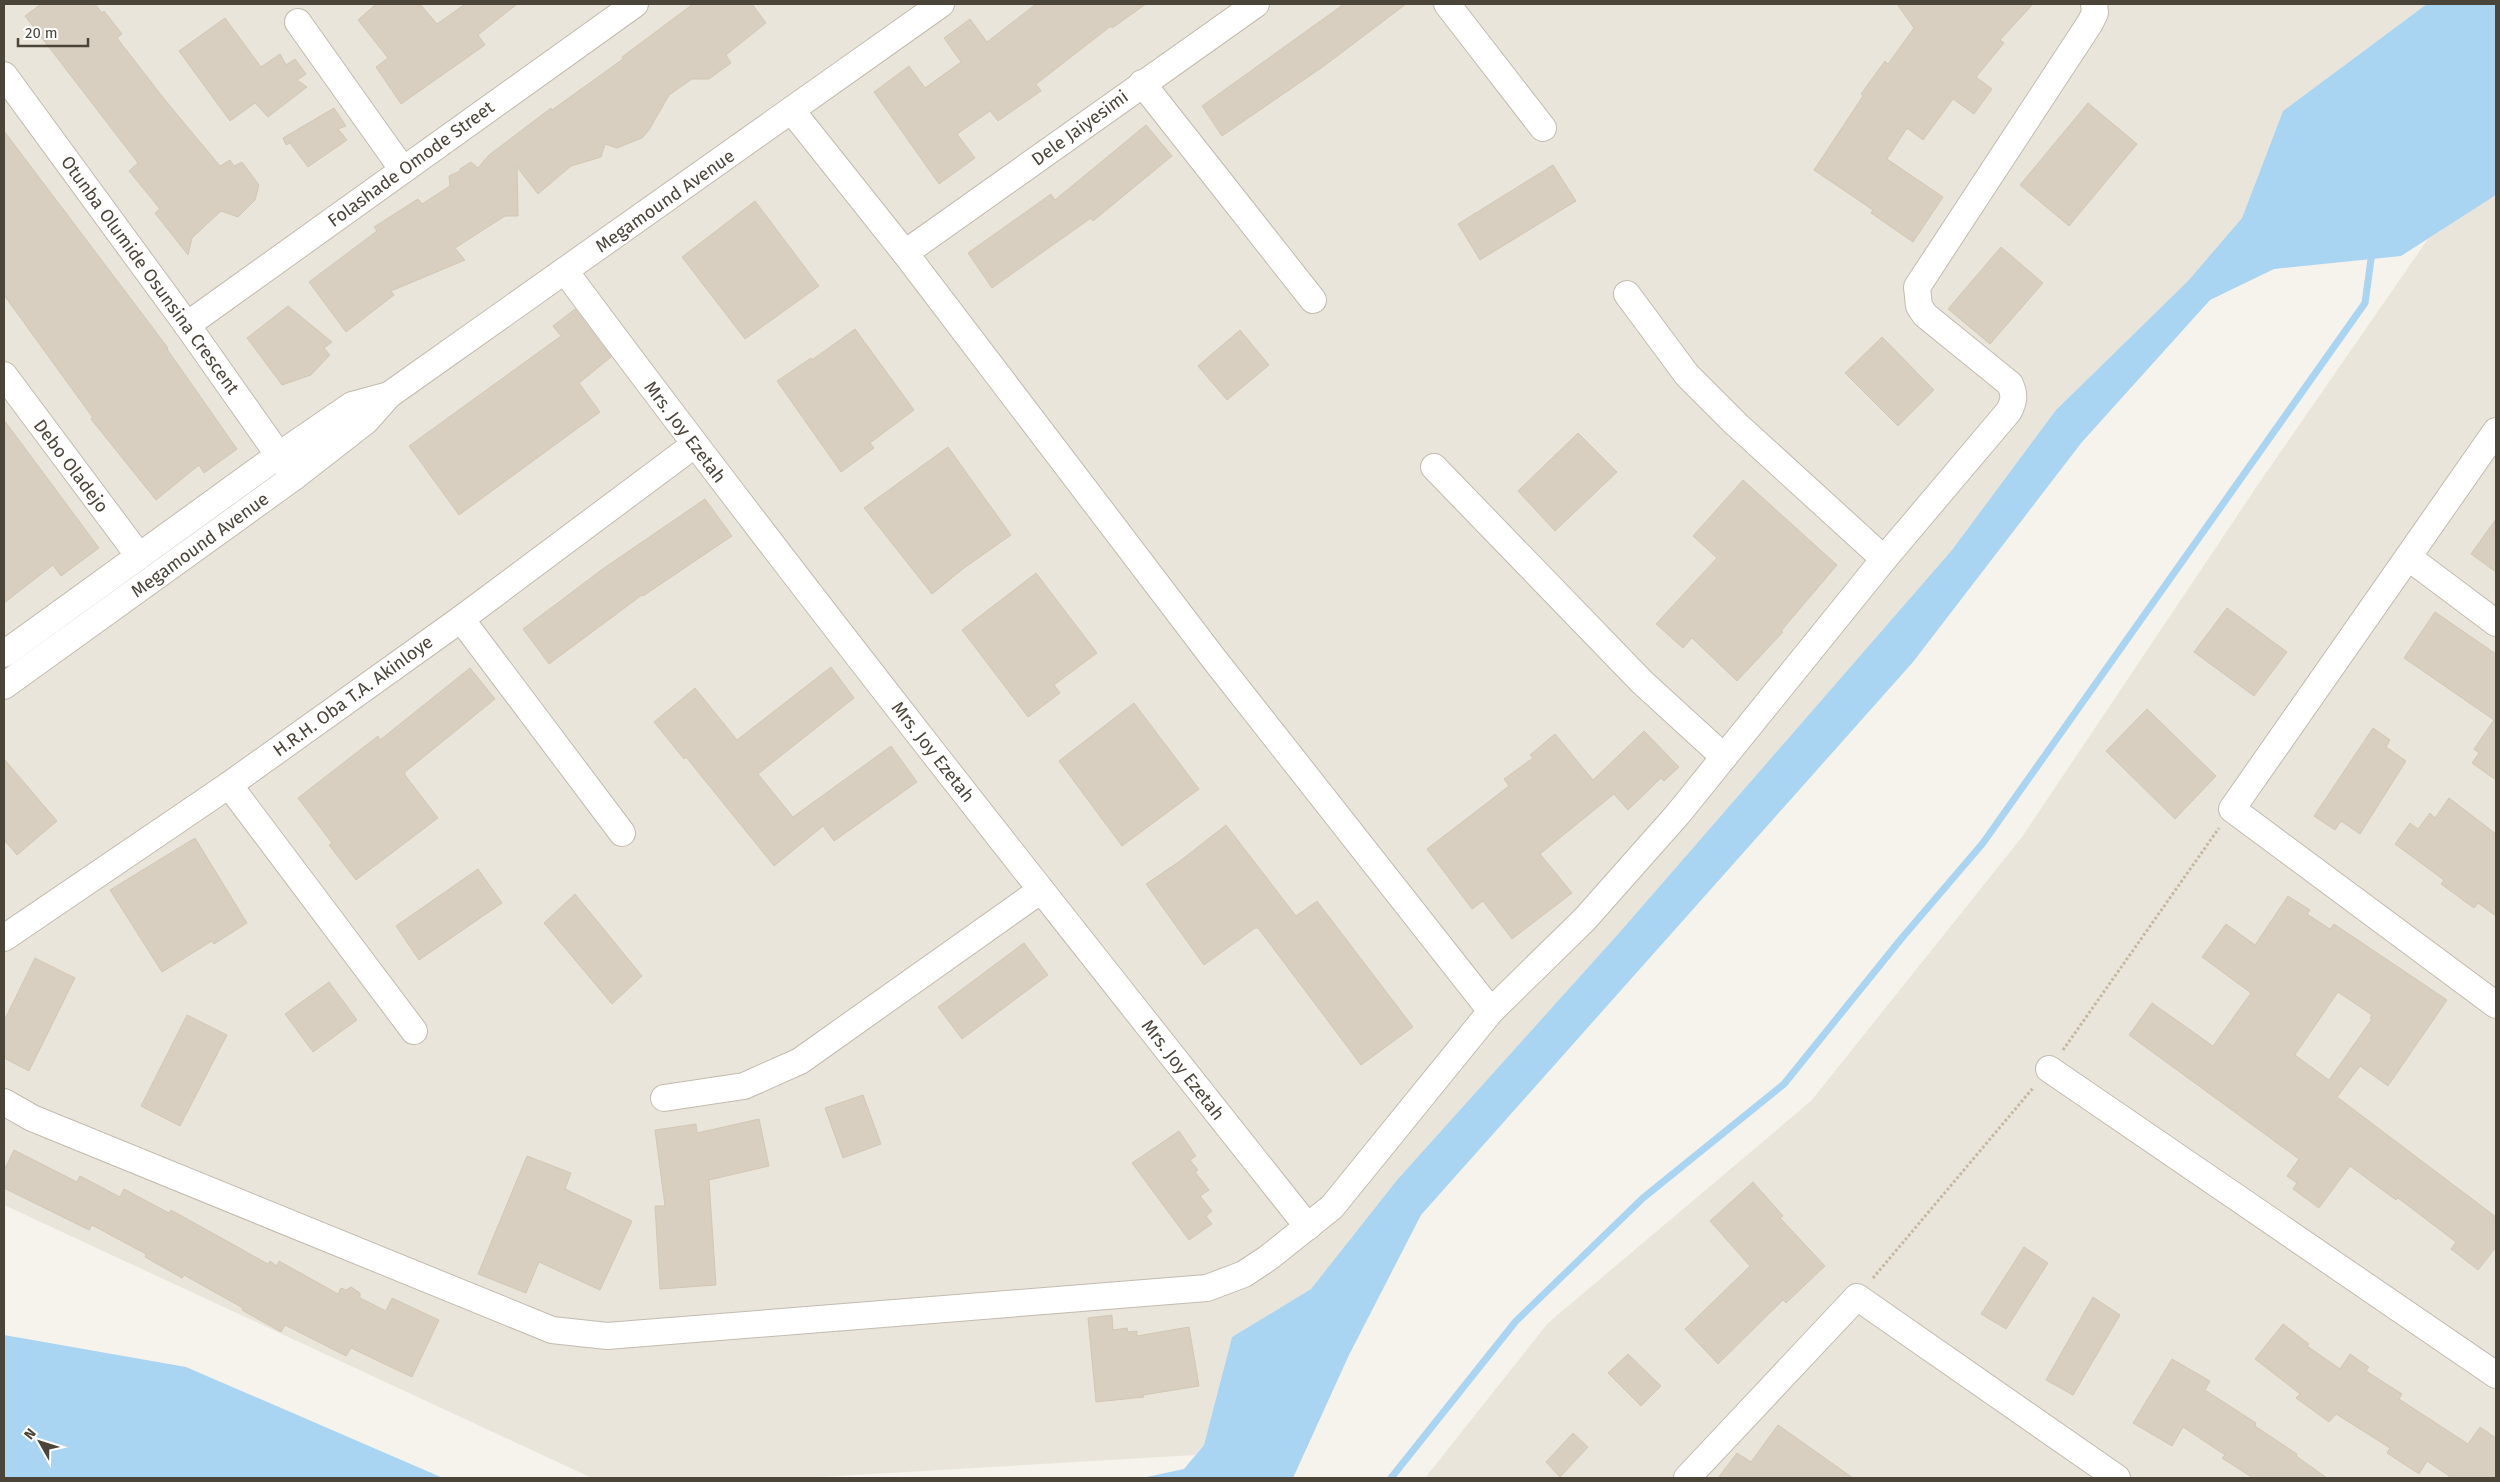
<svg xmlns="http://www.w3.org/2000/svg" width="2500" height="1482" viewBox="0 0 2500 1482" font-family="'Fira Sans',sans-serif">
<style>
.residential{fill:#eae5da}
.water{fill:#a9d4f2}
.lines{fill:none;stroke-linecap:round;stroke-linejoin:round}
.stream{stroke:#a9d4f2;stroke-width:7}
.building{fill:#d8cfc1;stroke:#d3c7b4;fill-rule:evenodd}
.street-casing{stroke:#c2bbae;stroke-width:28}
.path{stroke:#c4b79f;stroke-width:3;stroke-dasharray:2.5 2.5;stroke-linecap:butt}
.street{stroke:#fff;stroke-width:26}
.labels{text-anchor:middle;stroke-width:5;stroke-linejoin:round;paint-order:stroke}
.street-label{font-size:18px;fill:#4b4439;stroke:#fff}
</style>
<rect width="100%" height="100%" fill="#f6f3ec"/>
<!-- residential -->
<g class="residential">
<polygon points="4,4 2427,4 2283,111 2242,218 2188,281 2056,410 1952,550 1619,933 1397,1180 1311,1289 1232,1337 1204,1445 1195,1455 803,1478 592,1478 4,1205"/>
<polygon points="2494,196 2496,198 2496,1478 1425,1478 1548,1323 1811,1101 2022,837 2257,486 2428,239"/>
</g>
<!-- water -->
<g class="water">
<polygon points="2427,4 2496,4 2496,195 2401,256 2274,269 2210,300 2082,442 1913,662 1421,1215 1349,1355 1293,1478 1142,1478 1184,1469 1204,1445 1232,1337 1311,1289 1397,1180 1619,933 1952,550 2056,410 2188,281 2242,218 2283,111"/>
<polygon points="4,1335 186,1367 443,1478 4,1478"/>
</g>
<g class="lines">
<!-- stream -->
<polyline class="stream" points="1391,1478 1516,1321 1643,1198 1784,1084 1901,939 1983,843 2365,303 2372,252"/>
</g>
<!-- building -->
<g class="building">
<polygon points="41,4 95,4 102,13 104,11 122,34 117,38 165,100 220,166 230,160 234,166 242,162 259,185 255,200 238,217 221,211 192,238 188,255 155,213 160,209 129,171 138,163 25,16"/>
<polygon points="376,4 420,4 437,24 465,4 517,4 478,35 485,45 401,104 376,67 388,58 358,20"/>
<polygon points="693,4 752,4 766,23 726,55 731,63 709,79 692,79 669,95 649,130 642,138 617,148 605,144 601,157 571,166 538,194 517,167 518,216 505,216 455,248 465,260 391,291 394,295 346,332 309,282 377,231 374,227 418,199 422,204 450,186 449,176 460,171 460,169 471,162 478,168 489,155 551,108 552,110 623,59 622,57"/>
<polygon points="1036,4 1146,4 1112,28 1111,26 1036,84 1041,91 998,121 990,111 957,134 975,158 939,184 874,92 909,66 925,88 961,62 944,38 970,19 987,42"/>
<polygon points="1344,4 1406,4 1324,66 1222,136 1202,106"/>
<polygon points="1897,4 2033,4 2000,40 2004,43 1976,77 1992,89 1974,114 1953,99 1923,140 1907,128 1887,159 1943,197 1913,242 1871,213 1873,210 1814,170 1863,96 1861,94 1885,61 1888,64 1914,28"/>
<polygon points="225,18 261,67 280,54 286,65 295,59 306,74 297,80 307,87 268,117 255,103 230,121 179,51"/>
<polygon points="2088,103 2137,144 2069,226 2020,185"/>
<polygon points="334,108 346,126 338,129 347,140 308,167 290,143 286,145 283,138"/>
<polygon points="1146,125 1172,156 1093,221 1091,218 992,288 968,253 1051,194 1055,200"/>
<polygon points="4,131 168,348 167,349 237,449 204,473 199,465 156,500 91,419 93,418 4,295"/>
<polygon points="1553,165 1576,201 1480,260 1458,224"/>
<polygon points="755,201 819,286 745,339 682,257"/>
<polygon points="2001,247 2043,283 1990,344 1948,309"/>
<polygon points="288,306 332,342 324,348 330,355 311,375 282,385 247,338"/>
<polygon points="575,309 611,357 579,383 600,412 459,515 409,446 561,336 553,326"/>
<polygon points="855,329 914,410 870,443 874,448 841,472 777,381 811,358 812,360"/>
<polygon points="1240,330 1269,365 1227,400 1198,366"/>
<polygon points="1882,337 1934,390 1898,426 1845,373"/>
<polygon points="4,420 99,548 61,576 53,565 4,603"/>
<polygon points="1578,433 1617,472 1555,531 1518,491"/>
<polygon points="948,447 1011,535 964,568 932,594 864,508"/>
<polygon points="1743,480 1837,565 1781,631 1783,632 1737,681 1692,638 1683,648 1656,624 1717,558 1693,536"/>
<polygon points="705,499 732,536 643,596 642,595 549,664 523,629 604,568"/>
<polygon points="2496,519 2496,572 2471,554"/>
<polygon points="1036,573 1097,653 1054,685 1060,693 1028,717 962,630"/>
<polygon points="2227,608 2287,652 2254,696 2194,652"/>
<polygon points="2435,612 2496,654 2496,780 2472,763 2479,753 2474,749 2494,720 2404,658"/>
<polygon points="831,667 854,698 758,774 793,817 891,746 917,782 834,841 823,826 774,866 686,757 684,759 654,722 695,688 737,740"/>
<polygon points="470,668 495,699 405,772 405,775 438,818 356,880 329,845 332,843 298,798 378,736 380,740"/>
<polygon points="1134,703 1199,789 1122,846 1059,761"/>
<polygon points="2147,709 2216,776 2175,819 2106,751"/>
<polygon points="2373,728 2390,740 2386,747 2406,761 2360,834 2341,821 2335,830 2314,816"/>
<polygon points="1644,731 1679,767 1664,781 1661,778 1628,810 1614,794 1540,854 1572,893 1512,939 1483,901 1472,909 1427,849 1509,786 1504,779 1533,758 1530,755 1555,734 1593,780"/>
<polygon points="4,759 57,821 17,855 4,840"/>
<polygon points="2449,798 2496,834 2496,916 2478,903 2474,908 2441,884 2444,880 2395,844 2410,823 2418,829 2430,813 2435,818"/>
<polygon points="1226,825 1296,916 1317,901 1413,1027 1361,1065 1258,928 1255,928 1204,965 1146,884 1180,861"/>
<polygon points="195,838 247,923 214,944 212,941 162,972 110,890"/>
<polygon points="478,869 502,903 419,960 396,926"/>
<polygon points="575,894 642,976 612,1004 544,923"/>
<path d="M 2288,896 L 2310,910 L 2307,914 L 2330,929 L 2334,924 L 2447,1000 L 2388,1086 L 2360,1066 L 2337,1097 L 2496,1217 L 2496,1247 L 2478,1270 L 2451,1249 L 2456,1242 L 2398,1198 L 2396,1200 L 2350,1166 L 2319,1208 L 2293,1189 L 2297,1183 L 2287,1176 L 2299,1159 L 2129,1035 L 2152,1003 L 2213,1046 L 2251,993 L 2202,957 L 2226,924 L 2255,945 ZM 2338,992 L 2372,1015 L 2370,1018 L 2372,1019 L 2329,1080 L 2295,1055 Z"/>
<polygon points="1024,943 1048,975 962,1039 938,1007"/>
<polygon points="35,958 75,978 29,1071 4,1058 4,1021"/>
<polygon points="329,982 357,1020 313,1052 285,1014"/>
<polygon points="187,1015 227,1035 180,1126 141,1106"/>
<polygon points="863,1095 881,1144 843,1158 825,1108"/>
<polygon points="759,1119 769,1166 709,1180 716,1285 660,1289 655,1206 665,1206 655,1130 696,1124 697,1133"/>
<polygon points="1179,1131 1196,1156 1190,1160 1198,1170 1195,1172 1209,1190 1200,1196 1212,1211 1206,1216 1212,1224 1189,1240 1132,1163"/>
<polygon points="14,1150 77,1182 80,1176 120,1197 124,1189 169,1213 171,1210 268,1264 270,1261 277,1266 279,1261 338,1294 341,1288 346,1290 351,1287 360,1293 360,1298 386,1311 392,1298 439,1320 412,1377 351,1348 346,1356 285,1325 281,1332 242,1310 243,1308 184,1275 182,1278 145,1257 146,1254 92,1225 89,1230 4,1188 4,1170"/>
<polygon points="527,1156 571,1173 565,1189 632,1221 600,1290 539,1262 526,1293 478,1274"/>
<polygon points="1753,1182 1783,1216 1780,1218 1825,1266 1786,1303 1783,1300 1718,1364 1685,1329 1750,1266 1710,1221"/>
<polygon points="2024,1247 2048,1263 2006,1329 1981,1314"/>
<polygon points="2093,1297 2120,1315 2073,1395 2046,1380"/>
<polygon points="1112,1315 1113,1330 1127,1328 1128,1332 1137,1331 1137,1336 1189,1327 1199,1386 1143,1395 1144,1397 1096,1402 1088,1318"/>
<polygon points="2283,1324 2309,1344 2307,1346 2340,1369 2350,1354 2369,1367 2366,1371 2402,1394 2399,1399 2468,1444 2480,1427 2496,1438 2496,1478 2452,1478 2427,1461 2419,1474 2387,1453 2390,1448 2336,1414 2329,1422 2296,1398 2300,1394 2255,1359"/>
<polygon points="1628,1354 1661,1386 1641,1406 1608,1373"/>
<polygon points="2172,1359 2210,1381 2205,1390 2256,1423 2255,1426 2297,1454 2296,1456 2327,1478 2253,1478 2222,1458 2225,1455 2183,1427 2172,1446 2133,1423"/>
<polygon points="1778,1425 1853,1478 1718,1478 1737,1453 1751,1462"/>
<polygon points="1573,1433 1588,1447 1560,1477 1546,1462"/>
</g>
<g class="lines">
<defs>
<g id="street">
<polyline points="1447,4 1543,128"/>
<polyline points="298,22 403,170"/>
<polyline points="4,75 187,325 294,477"/>
<polyline points="1142,83 1313,300"/>
<polyline points="792,111 905,253 1214,659 1491,1011"/>
<polyline points="905,253 1256,4"/>
<path d="M 565,271 C 806,595 1057,911 1308,1227"/>
<polyline points="1627,294 1687,375 1736,424 1884,559"/>
<polyline points="187,325 635,4"/>
<polyline points="4,375 139,556"/>
<polyline points="2496,431 2232,809 2496,1005"/>
<polyline points="1434,467 1642,682 1724,757"/>
<polyline points="2408,557 2496,623"/>
<polyline points="461,619 622,833"/>
<polyline points="4,654 279,455 352,405 389,395"/>
<polyline points="4,686 294,477 366,421 389,395 941,4"/>
<polyline points="229,785 414,1031"/>
<polyline points="4,938 229,785 461,619 694,445"/>
<polyline points="2049,1069 2496,1375"/>
<polyline points="664,1098 744,1086 800,1061 1041,890"/>
<path d="M 4,1102 L 32,1118 L 552,1330 L 607,1336 L 1207,1288 L 1244,1274 L 1268,1258 L 1332,1207 L 1491,1011 L 1585,919 L 1678,814 L 1884,559 L 2009,411 C 2014,401 2015,395 2010,384 L 1925,315 L 1919,306 L 1917,287 L 2090,23 L 2095,13 L 2094,4"/>
<polyline points="1687,1478 1857,1297 2117,1478"/>
</g>
</defs>
<!-- street casing -->
<use href="#street" class="street-casing"/>
<!-- path -->
<g class="path">
<polyline points="2063,1050 2219,828"/>
<polyline points="1873,1278 2033,1088"/>
</g>
<!-- street -->
<use href="#street" class="street"/>
</g>
<g class="labels">
<!-- street labels -->
<g class="street-label">
<text transform="translate(1080 128) rotate(-36)" y="6">Dele Jaiyesimi</text>
<text transform="translate(411 164) rotate(-36)" y="6">Folashade Omode Street</text>
<text transform="translate(665 201) rotate(-35)" y="6">Megamound Avenue</text>
<text transform="translate(150 275) rotate(54)" y="6">Otunba Olumide Osunsina Crescent</text>
<text transform="translate(685 432) rotate(53)" y="6">Mrs. Joy Ezetah</text>
<text transform="translate(71 466) rotate(53)" y="6">Debo Oladejo</text>
<text transform="translate(200 545) rotate(-36)" y="6">Megamound Avenue</text>
<text transform="translate(353 696) rotate(-36)" y="6">H.R.H. Oba T.A. Akinloye</text>
<text transform="translate(933 752) rotate(52)" y="6">Mrs. Joy Ezetah</text>
<text transform="translate(1183 1070) rotate(52)" y="6">Mrs. Joy Ezetah</text>
</g>
</g>
<!-- border -->
<rect width="2500" height="1482" fill="none" stroke="#4b4439" stroke-width="10"/>
<!-- north arrow -->
<g transform="translate(40 1442) rotate(309)" stroke="#ffffff" stroke-width="4" paint-order="stroke">
<path d="M0-4L9 19L0 12L-9 19Z" fill="#4b4439"/>
<text y="-8" font-size="14" font-weight="bold" text-anchor="middle" fill="#4b4439">N</text>
</g>
<!-- scale -->
<path d="M18 38v8h70v-8" fill="none" stroke="#4b4439" stroke-width="2.5"/>
<text x="25" y="38" font-size="15" fill="#4b4439" stroke="#ffffff" stroke-width="4" paint-order="stroke">20 m</text>
</svg>
